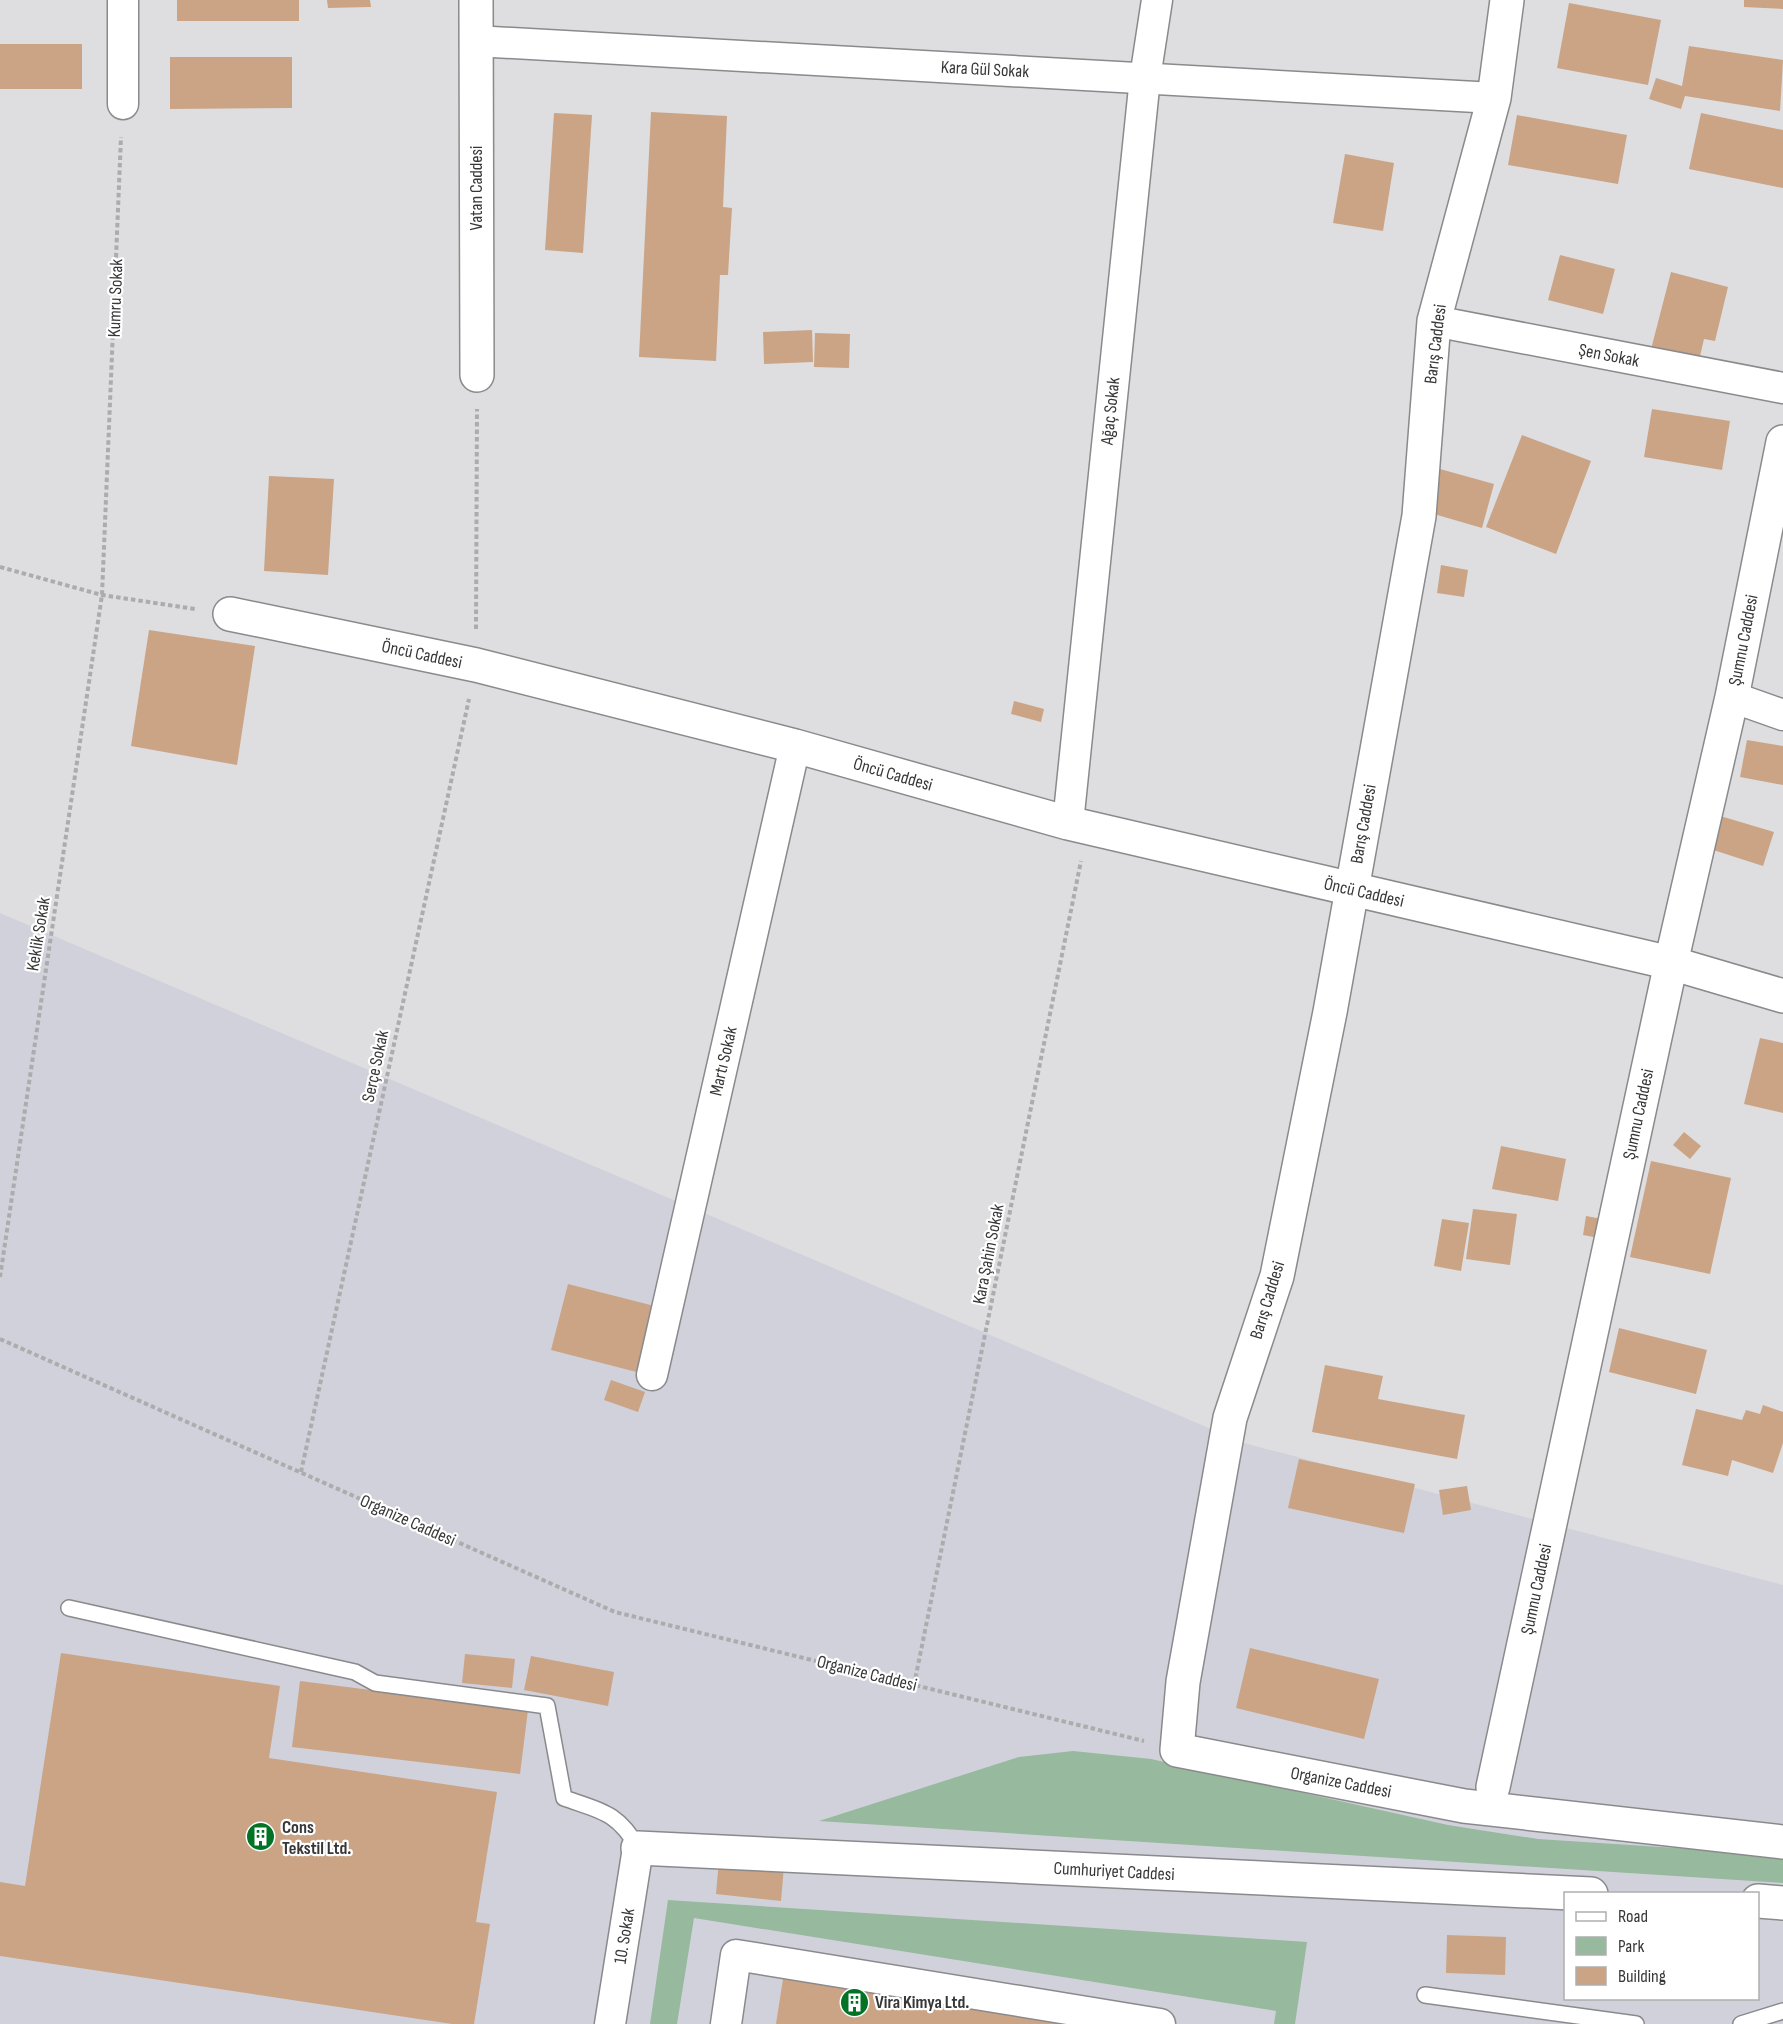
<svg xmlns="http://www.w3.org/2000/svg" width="1783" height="2024" viewBox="0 0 1783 2024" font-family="'Sofia Sans Condensed',sans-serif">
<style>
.built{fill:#d1d1db;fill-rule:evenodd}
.green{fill:#97b99e}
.building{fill:#caa485}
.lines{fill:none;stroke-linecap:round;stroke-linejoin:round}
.service-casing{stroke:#8a8a8d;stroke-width:18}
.minor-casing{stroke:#8a8a8d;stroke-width:33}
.tertiary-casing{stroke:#8a8a8d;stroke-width:36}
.path{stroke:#acacae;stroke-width:4;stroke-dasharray:4.5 3;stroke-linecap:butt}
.service{stroke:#fff;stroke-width:15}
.minor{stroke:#fff;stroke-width:30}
.tertiary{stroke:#fff;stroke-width:33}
.labels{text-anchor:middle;stroke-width:4.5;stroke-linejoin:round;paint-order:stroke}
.street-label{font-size:18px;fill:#373738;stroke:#fff}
.poi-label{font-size:18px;font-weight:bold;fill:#373738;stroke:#fff;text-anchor:start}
</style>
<rect width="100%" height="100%" fill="#dedee1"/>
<!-- built -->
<path class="built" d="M 0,913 L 1244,1443 L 1783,1585 L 1783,2024 L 0,2024 ZM 1566,1894 L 1758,1894 L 1758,1998 L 1566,1998 Z"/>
<!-- green -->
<g class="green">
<polygon points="1073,1751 1151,1759 1448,1825 1538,1839 1783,1855 1783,1883 819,1821 1019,1757"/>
<polygon points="668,1900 1307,1942 1295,2024 1274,2024 1276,2011 694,1918 677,2024 650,2024"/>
</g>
<!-- building -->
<g class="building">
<rect x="177" y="0" width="122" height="21"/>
<polygon points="327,0 370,0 371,7 328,8"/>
<polygon points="1744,0 1783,0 1783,9 1744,7"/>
<polygon points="1569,3 1661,20 1648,85 1557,68"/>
<rect x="0" y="44" width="82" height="45"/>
<polygon points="1689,46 1783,60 1780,111 1685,96 1681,109 1649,99 1656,78 1682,86"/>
<polygon points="170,57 292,57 292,108 170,109"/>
<polygon points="651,112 727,116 723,207 732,208 728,275 720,275 716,361 639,357"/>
<polygon points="554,113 592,115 583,253 545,250"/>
<polygon points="1701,113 1783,130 1783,188 1689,169"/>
<polygon points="1517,115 1627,135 1618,184 1508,165"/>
<polygon points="1345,154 1394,163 1383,231 1333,223"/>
<polygon points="1560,255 1615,269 1603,314 1548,300"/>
<polygon points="1671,272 1728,287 1715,341 1704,339 1697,369 1649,357"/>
<polygon points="812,330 813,362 764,364 763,332"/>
<polygon points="815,333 850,334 849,368 814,367"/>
<polygon points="1652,409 1730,421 1722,470 1644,457"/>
<polygon points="1522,435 1591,461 1556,554 1486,527"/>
<polygon points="1440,469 1494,484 1482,528 1427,512"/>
<polygon points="269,476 334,479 328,575 264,571"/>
<polygon points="1441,565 1468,570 1464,597 1437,593"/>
<polygon points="149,630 255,646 237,765 131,746"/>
<polygon points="1014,701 1044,709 1041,722 1011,714"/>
<polygon points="1747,740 1783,746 1783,785 1740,777"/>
<polygon points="1717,815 1774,832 1763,866 1707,848"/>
<polygon points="1760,1038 1783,1043 1783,1113 1744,1104"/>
<polygon points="1684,1132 1701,1146 1690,1159 1673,1145"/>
<polygon points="1501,1146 1566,1159 1558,1201 1492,1189"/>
<polygon points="1651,1161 1731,1178 1710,1274 1630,1257"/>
<polygon points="1473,1209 1517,1214 1510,1265 1466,1259"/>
<polygon points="1586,1216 1619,1222 1615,1241 1583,1235"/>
<polygon points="1442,1219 1469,1223 1461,1271 1434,1266"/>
<polygon points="568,1284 674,1311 656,1377 551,1350"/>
<polygon points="1619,1328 1707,1350 1696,1394 1609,1372"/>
<polygon points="1325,1365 1383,1376 1378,1399 1465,1415 1457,1459 1312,1432"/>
<polygon points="611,1380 645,1392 638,1412 604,1400"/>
<polygon points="1763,1405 1783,1412 1783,1443 1773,1473 1732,1460 1728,1476 1682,1465 1696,1409 1742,1420 1746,1410 1760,1414"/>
<polygon points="1299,1459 1415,1484 1404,1533 1288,1508"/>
<polygon points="1467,1486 1471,1510 1443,1515 1439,1490"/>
<polygon points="1250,1648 1379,1679 1364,1739 1236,1708"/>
<polygon points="61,1653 280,1686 269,1758 497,1792 476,1922 490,1924 474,2024 452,2024 0,1956 0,1882 25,1886"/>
<polygon points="465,1654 515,1659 512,1688 462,1683"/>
<polygon points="531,1656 614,1672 608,1706 524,1690"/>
<polygon points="300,1681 528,1710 520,1774 292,1747"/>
<polygon points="719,1860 784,1866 781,1901 716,1894"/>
<polygon points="1447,1935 1506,1937 1505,1975 1446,1973"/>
<polygon points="783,1979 1065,2023 1064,2024 776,2024"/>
</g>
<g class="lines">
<defs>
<g id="service">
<path d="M 69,1608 L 355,1672 L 375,1683 L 547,1706 L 564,1798 C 601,1811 618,1812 638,1848"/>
<polyline points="1425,1995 1636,2024"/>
<polyline points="1741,2024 1783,2011"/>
</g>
<g id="minor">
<polyline points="475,41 1494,98"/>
<polyline points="123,104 123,0"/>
<polyline points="1434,321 1783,388"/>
<polyline points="1732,697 1783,715"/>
<polyline points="1068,823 1145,78 1157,0"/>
<polyline points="652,1375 795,746"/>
<polyline points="610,2024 638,1848"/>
<polyline points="726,2024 736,1955 1160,2024"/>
</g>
<g id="tertiary">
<polyline points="476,0 477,375"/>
<polyline points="1507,0 1494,98 1434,321 1419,516 1330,1012 1277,1276 1230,1418 1183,1682 1177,1750 1464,1806 1783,1842"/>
<polyline points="230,614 476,665 795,746 1068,823 1671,963 1783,996"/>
<polyline points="1493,1787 1671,963 1732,697 1783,442"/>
<polyline points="638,1848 1591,1894"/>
<polyline points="1758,1901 1783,1903"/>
</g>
</defs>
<!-- service casing -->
<use href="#service" class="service-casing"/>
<!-- minor casing -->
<use href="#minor" class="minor-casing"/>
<!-- tertiary casing -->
<use href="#tertiary" class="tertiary-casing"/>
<!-- path -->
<g class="path">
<polyline points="0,567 102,595 195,609"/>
<polyline points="476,629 477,409"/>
<polyline points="0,1277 102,595 121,137"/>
<polyline points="0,1339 615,1612 1144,1741"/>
<polyline points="301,1472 469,699"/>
<polyline points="914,1685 1081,861"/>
</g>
<!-- service -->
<use href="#service" class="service"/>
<!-- minor -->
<use href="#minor" class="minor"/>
<!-- tertiary -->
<use href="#tertiary" class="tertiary"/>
</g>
<!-- icons -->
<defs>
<symbol id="building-disc" viewBox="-11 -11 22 22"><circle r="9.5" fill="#027224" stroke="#fff"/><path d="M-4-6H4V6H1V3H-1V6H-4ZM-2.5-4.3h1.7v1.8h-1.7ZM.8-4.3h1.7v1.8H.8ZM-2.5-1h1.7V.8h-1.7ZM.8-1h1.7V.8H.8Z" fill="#fff"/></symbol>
</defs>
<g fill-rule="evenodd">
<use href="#building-disc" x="244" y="1820" width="33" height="33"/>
<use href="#building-disc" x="838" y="1986" width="33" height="33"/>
</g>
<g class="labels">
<!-- street labels -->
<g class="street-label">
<text transform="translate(985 69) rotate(3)" y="6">Kara Gül Sokak</text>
<text transform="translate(476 188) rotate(-90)" y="6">Vatan Caddesi</text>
<text transform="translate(115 298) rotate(-88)" y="6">Kumru Sokak</text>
<text transform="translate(1435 344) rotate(-83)" y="6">Barış Caddesi</text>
<text transform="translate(1609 355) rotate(11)" y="6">Şen Sokak</text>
<text transform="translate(1110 411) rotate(-84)" y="6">Ağaç Sokak</text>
<text transform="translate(1743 640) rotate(-79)" y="6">Şumnu Caddesi</text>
<text transform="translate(422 654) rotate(12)" y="6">Öncü Caddesi</text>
<text transform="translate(893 774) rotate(16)" y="6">Öncü Caddesi</text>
<text transform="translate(1363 824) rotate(-80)" y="6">Barış Caddesi</text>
<text transform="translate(1364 892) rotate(13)" y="6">Öncü Caddesi</text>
<text transform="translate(38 934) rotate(-81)" y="6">Keklik Sokak</text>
<text transform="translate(723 1061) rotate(-77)" y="6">Martı Sokak</text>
<text transform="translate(375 1066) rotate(-78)" y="6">Serçe Sokak</text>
<text transform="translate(1638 1114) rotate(-78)" y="6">Şumnu Caddesi</text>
<text transform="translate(988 1254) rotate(-79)" y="6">Kara Şahin Sokak</text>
<text transform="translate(1267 1300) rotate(-73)" y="6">Barış Caddesi</text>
<text transform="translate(408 1520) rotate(24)" y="6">Organize Caddesi</text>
<text transform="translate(1536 1589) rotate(-78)" y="6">Şumnu Caddesi</text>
<text transform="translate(867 1673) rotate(14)" y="6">Organize Caddesi</text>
<text transform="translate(1341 1782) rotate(11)" y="6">Organize Caddesi</text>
<text transform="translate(1114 1871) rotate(3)" y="6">Cumhuriyet Caddesi</text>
<text transform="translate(624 1936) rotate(-81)" y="6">10. Sokak</text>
</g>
<!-- poi labels -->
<g class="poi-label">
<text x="282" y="1833">Cons<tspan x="282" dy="21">Tekstil Ltd.</tspan></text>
<text x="875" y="2008">Vira Kimya Ltd.</text>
</g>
</g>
<!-- legend -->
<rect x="1564" y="1892" width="195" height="108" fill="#ffffff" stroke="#afafaf" stroke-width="1.5"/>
<rect x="1576" y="1912" width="30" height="9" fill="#ffffff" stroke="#afafaf" stroke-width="1.5"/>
<text x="1618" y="1922" font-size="18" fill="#373738">Road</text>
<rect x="1576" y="1937" width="30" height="18" fill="#97b99e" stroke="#afafaf" stroke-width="1.5"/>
<text x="1618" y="1952" font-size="18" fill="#373738">Park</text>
<rect x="1576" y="1967" width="30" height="18" fill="#caa485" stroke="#afafaf" stroke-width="1.5"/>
<text x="1618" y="1982" font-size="18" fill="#373738">Building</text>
</svg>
